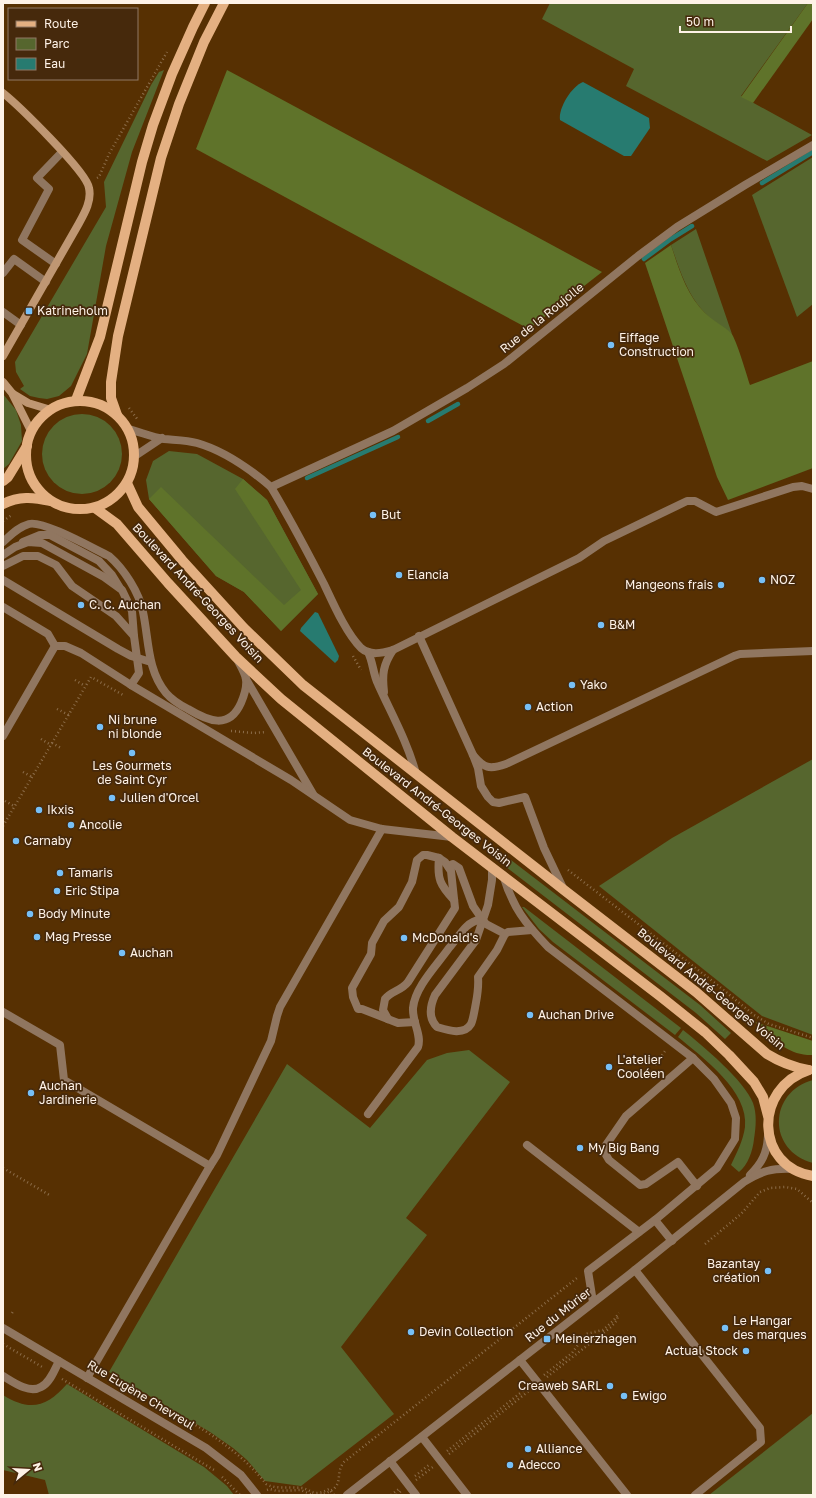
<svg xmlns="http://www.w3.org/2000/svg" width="816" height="1498" viewBox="0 0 816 1498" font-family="'Golos Text',sans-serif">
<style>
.green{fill:#56662e}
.forest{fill:#5f732a}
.water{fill:#277b70}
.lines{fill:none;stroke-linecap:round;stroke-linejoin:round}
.stream{stroke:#277b70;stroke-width:4.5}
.path{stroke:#8c6d4a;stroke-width:2.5;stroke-dasharray:1 3;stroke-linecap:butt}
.lane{stroke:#907660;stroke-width:8}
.street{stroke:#907660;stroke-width:8}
.secondary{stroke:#bf9773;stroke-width:8}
.primary{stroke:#e4b082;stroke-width:10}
.poi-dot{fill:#77c0f7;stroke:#46290c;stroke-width:1.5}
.labels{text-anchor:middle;stroke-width:3.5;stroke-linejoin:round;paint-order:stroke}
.poi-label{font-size:12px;fill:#fef2e7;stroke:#46290c;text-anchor:start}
.street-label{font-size:12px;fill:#fef2e7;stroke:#46290c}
</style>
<rect width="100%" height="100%" fill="#573002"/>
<!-- green -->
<g class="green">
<polygon points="550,3 808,3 741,96 812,135 767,161 626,86 634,69 542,19"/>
<polygon points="164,70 132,152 106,246 87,354 71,386 59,396 47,399 39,398 30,396 20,389 24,386 16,372 15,362 106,207 104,182 151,85 159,72"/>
<polygon points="813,157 813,304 797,317 752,195"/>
<path d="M 696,229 L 732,334 C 722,327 711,321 703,311 C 686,292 679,268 671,245 Z"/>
<polygon points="3,394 16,410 21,425 22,441 9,464 3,469"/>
<circle cx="82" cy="454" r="40"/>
<polygon points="169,451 197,454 243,479 267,500 318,594 281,631 244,592 216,576 149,499 146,480 153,461"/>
<polygon points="813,759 813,1035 762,1016 599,886 672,838"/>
<polygon points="511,860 700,1005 731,1033 725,1039 696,1013 506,867"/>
<polygon points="522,907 524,907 681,1028 675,1035 553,942 539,929"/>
<path d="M 683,1030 C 702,1045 745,1081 753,1103 C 757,1114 756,1127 754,1139 C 753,1150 748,1165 739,1172 L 731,1165 C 737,1152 743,1141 745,1127 C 749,1091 703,1058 678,1037 Z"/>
<polygon points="469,1050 510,1082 406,1218 427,1235 341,1347 394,1414 301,1486 265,1481 247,1460 233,1448 210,1432 109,1372 287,1064 370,1128 427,1060 447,1053"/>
<path d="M 813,1080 L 813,1163 C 767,1151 768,1092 813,1080 Z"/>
<path d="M 67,1384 L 204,1467 L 227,1486 L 234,1495 L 49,1495 L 45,1480 L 3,1470 L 3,1395 C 30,1412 47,1407 67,1384 Z"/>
<polygon points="813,1413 813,1495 709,1495"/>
</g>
<!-- forest -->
<g class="forest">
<polygon points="808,3 813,3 813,19 753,103 741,97"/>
<polygon points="227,70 602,272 529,329 196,149"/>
<path d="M 671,245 C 679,269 686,294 705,313 C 713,321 724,326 731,333 C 736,338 747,376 750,385 L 813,361 L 813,468 L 728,500 L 717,477 L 645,263 Z"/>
<polygon points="243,479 267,500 318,594 281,631 244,592 216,576 149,499 161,487 284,605 301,590 235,489"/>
<path d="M 755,1022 L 813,1041 L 813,1055 C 788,1056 772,1038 755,1022 Z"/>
</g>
<!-- water -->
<g class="water">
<path d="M 583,82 L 649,118 L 650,128 L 631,156 L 624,156 L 560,120 C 558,108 572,86 583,82 Z"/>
<polygon points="315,612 318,613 339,656 338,660 335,663 300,631 301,628"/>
</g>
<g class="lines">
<!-- stream -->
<g class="stream">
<polyline points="762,183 813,152"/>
<polyline points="644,259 671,239 692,226"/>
<polyline points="428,421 458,404"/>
<polyline points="307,478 398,437"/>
</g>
<!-- path -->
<g class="path">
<polyline points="97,178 99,177 109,154 167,52"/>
<polyline points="129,408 138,420"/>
<polyline points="3,521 12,515"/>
<polyline points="353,656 361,670"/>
<polyline points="75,680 85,686"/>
<polyline points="57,709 69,715"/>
<polyline points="231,731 254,733 266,732"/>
<polyline points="41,739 51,745"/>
<polyline points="52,743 61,748"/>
<polyline points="23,772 32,777"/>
<polyline points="5,801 14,806"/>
<polyline points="3,826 91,677 123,695"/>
<polyline points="568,870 715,983 754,1015 769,1024 813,1038"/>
<polyline points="655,1065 665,1051"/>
<polyline points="3,1168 51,1196"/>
<polyline points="705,1244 741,1214 760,1192 770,1188 785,1187 797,1189 813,1203"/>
<polyline points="12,1313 14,1310"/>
<polyline points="3,1344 44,1368"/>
<polyline points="544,1375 572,1353 586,1334 603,1330 614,1320 619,1313"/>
<polyline points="547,1377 611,1327 617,1320 618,1316"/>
<polyline points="62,1379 214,1470"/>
<path d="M 126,1386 C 175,1414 230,1438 266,1484 C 277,1490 289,1486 301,1488 C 307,1488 311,1493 316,1493 C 321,1493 325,1491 329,1489 L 334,1495"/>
<polyline points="447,1451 528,1387"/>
<polyline points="449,1454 530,1390"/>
<polyline points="415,1476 430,1464"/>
<polyline points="222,1477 240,1495"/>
<polyline points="416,1480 433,1467"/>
<polyline points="267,1490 270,1489 277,1491 301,1490 312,1495"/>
<path d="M 320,1495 C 348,1487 333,1476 344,1462 L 577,1278"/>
<polyline points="391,1495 399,1489"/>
<polyline points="397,1495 401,1491"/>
</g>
<!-- lane -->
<g class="lane">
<polyline points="56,264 22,240 49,189 37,178 62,152"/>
<polyline points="3,273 14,259 46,282"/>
<polyline points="3,312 21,325"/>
<path d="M 271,487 C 290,519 307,551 324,584 C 333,603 346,633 361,648 C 370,656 382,653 393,650 L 579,558 L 604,541 L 687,501 L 695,501 L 716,512 L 793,487 L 802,486 L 813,489"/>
<path d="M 3,542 C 11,535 18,527 29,524 C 43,520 94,549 109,556 C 124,569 139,592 143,612 C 149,640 147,670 166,693 C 172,700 180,705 188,709 C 208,721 229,730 241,703 C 244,696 247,686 246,679 C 245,673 240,665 237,659"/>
<polyline points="23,542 40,535 50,535 99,561 112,575 120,588"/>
<polyline points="3,555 15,547 28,542 42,543 104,577 122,590 132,611 134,636"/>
<polyline points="3,566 23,556 38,556 56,565 72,586 116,616 134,636 139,673 131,685"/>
<polyline points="3,580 118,649 131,656 151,662"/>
<polyline points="3,607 48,634 55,646"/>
<polyline points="419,636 473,755 478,768 481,786 488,797 493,802 499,803 525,797 544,848 563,888"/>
<path d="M 368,652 C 373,662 373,674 378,684 C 391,713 408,743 416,774"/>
<polyline points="246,679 313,794"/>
<path d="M 384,692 C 382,674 383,665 393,650"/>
<polyline points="3,736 55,646 65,646 81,653 131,685 291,780 350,820 382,829 452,837"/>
<path d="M 473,755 C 484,768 489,770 506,764 L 734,656 L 740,654 L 813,651"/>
<polyline points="448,866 453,864 459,868 473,906 482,919 486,924 505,934 508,932 532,930"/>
<path d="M 492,867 L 492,880 L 488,905 L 476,940 L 435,995 C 430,1006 428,1018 437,1027 C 447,1030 464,1036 471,1024 C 473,1020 474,1013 475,1008 C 477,997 479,989 478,977 L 497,950 L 505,934"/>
<path d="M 503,875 C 513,908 525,923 548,947 L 693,1058 L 714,1079 L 731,1103 L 736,1118 L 735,1139 L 717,1168 L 655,1220 L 588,1271 L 593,1302"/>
<polyline points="3,1012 60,1045 64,1080 210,1166 87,1378"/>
<path d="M 388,1019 L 383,1010 L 385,999 C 391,991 401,991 408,982 L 455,908 L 451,871 L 445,862 L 439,858"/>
<path d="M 415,1022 L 398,1023 L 362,1009 L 358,1009 L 353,997 L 352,988 L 371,954 L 372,943 L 384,921 L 399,907 L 412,882 L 417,860 L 423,855 L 427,855 L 439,858 C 437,879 440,885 454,900"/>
<polyline points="693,1058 626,1116 606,1145 606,1155 609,1160 640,1185 646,1184 678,1162 697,1186"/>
<path d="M 368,1114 L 418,1047 C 422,1035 412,1022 413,1008 C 415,987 437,965 449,948 C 455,941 460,933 466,927 C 471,922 476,920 482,919"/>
<polyline points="527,1145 639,1232"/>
<polyline points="210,1166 217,1155 271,1041 277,1016 280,1007 382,829"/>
<polyline points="655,1220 672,1241"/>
<polyline points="635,1270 760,1428 761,1442 695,1495"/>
<polyline points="520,1360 627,1495"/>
<path d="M 3,1376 C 13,1382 29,1394 41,1387 C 50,1383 55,1369 59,1361"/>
<polyline points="422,1437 467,1495"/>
<polyline points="390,1461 416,1495"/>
</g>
<!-- street -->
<g class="street">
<path d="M 128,429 C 140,432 152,437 164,439 C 174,440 187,440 197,443 C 225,451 250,469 271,487 L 393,431 L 467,388 L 504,364 L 638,256 L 677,227 L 745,185 L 813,145"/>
<polyline points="135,456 162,438"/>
<path d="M 750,1175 C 762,1163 767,1153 768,1136"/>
<polyline points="3,1328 206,1448 241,1475 257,1495"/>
<path d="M 347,1495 L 635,1270 L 744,1182 C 761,1171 772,1168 793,1169"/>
</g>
<!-- secondary -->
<g class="secondary">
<path d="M 3,93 C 18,105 87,172 89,188 C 92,201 84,214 78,225 L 3,356"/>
<polyline points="3,382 12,393 31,431"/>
<polyline points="13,394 28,403 51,410"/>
</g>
<!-- primary -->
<g class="primary">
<polyline points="76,400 100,337 142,162 153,125 172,74 193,27 205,3"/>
<circle cx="80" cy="455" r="54"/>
<polyline points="117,415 111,398 111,382 118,336 161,158 179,104 204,42 224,3"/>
<polyline points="3,481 8,477 27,446"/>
<path d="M 127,483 L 138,507 L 182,560 L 244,628 L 303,685 L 564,890 L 696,992 L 767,1054 C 780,1062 793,1067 808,1070"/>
<path d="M 3,504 C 19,496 33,497 50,501"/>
<polyline points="95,508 117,524 168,583 236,657 281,699 452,837 660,996 705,1032 729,1055 754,1082 763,1097 768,1116"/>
<path d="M 809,1070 C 753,1088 755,1167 813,1176"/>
</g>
</g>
<!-- markers -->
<g class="poi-dot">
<rect x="25" y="307" width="8" height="8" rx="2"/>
<circle cx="611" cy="345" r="4"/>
<circle cx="373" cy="515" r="4"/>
<circle cx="399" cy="575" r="4"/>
<circle cx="762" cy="580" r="4"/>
<circle cx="721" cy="585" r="4"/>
<circle cx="81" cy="605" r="4"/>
<circle cx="601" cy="625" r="4"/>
<circle cx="572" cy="685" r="4"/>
<circle cx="528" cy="707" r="4"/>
<circle cx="100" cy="727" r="4"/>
<circle cx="132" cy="753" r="4"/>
<circle cx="112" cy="798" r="4"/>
<circle cx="39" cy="810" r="4"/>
<circle cx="71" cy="825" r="4"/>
<circle cx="16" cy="841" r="4"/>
<circle cx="60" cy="873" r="4"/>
<circle cx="57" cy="891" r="4"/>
<circle cx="30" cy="914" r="4"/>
<circle cx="37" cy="937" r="4"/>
<circle cx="404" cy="938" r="4"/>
<circle cx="122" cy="953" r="4"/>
<circle cx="530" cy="1015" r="4"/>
<circle cx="609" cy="1067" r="4"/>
<circle cx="31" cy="1093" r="4"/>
<circle cx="580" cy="1148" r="4"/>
<circle cx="768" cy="1271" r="4"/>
<circle cx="725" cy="1328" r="4"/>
<circle cx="411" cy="1332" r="4"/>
<rect x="543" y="1335" width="8" height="8" rx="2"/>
<circle cx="746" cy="1351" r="4"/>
<circle cx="610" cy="1386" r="4"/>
<circle cx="624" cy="1396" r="4"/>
<circle cx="528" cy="1449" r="4"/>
<circle cx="510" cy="1465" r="4"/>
</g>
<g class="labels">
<!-- poi labels -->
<g class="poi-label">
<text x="37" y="315">Katrineholm</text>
<text x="619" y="342">Eiffage<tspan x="619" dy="14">Construction</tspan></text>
<text x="381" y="519">But</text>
<text x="407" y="579">Elancia</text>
<text x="770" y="584">NOZ</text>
<text x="713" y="589" text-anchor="end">Mangeons frais</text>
<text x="89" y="609">C. C. Auchan</text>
<text x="609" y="629">B&amp;M</text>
<text x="580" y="689">Yako</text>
<text x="536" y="711">Action</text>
<text x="108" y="724">Ni brune<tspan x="108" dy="14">ni blonde</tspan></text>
<text x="132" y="770" text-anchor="middle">Les Gourmets<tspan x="132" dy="14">de Saint Cyr</tspan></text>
<text x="120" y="802">Julien d'Orcel</text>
<text x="47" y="814">Ikxis</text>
<text x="79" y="829">Ancolie</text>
<text x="24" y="845">Carnaby</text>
<text x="68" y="877">Tamaris</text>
<text x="65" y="895">Eric Stipa</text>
<text x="38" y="918">Body Minute</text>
<text x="45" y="941">Mag Presse</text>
<text x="412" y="942">McDonald's</text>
<text x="130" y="957">Auchan</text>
<text x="538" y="1019">Auchan Drive</text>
<text x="617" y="1064">L'atelier<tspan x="617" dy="14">Cooléen</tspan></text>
<text x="39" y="1090">Auchan<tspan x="39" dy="14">Jardinerie</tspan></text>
<text x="588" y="1152">My Big Bang</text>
<text x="760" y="1268" text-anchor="end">Bazantay<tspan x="760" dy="14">création</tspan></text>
<text x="733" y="1325">Le Hangar<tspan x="733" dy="14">des marques</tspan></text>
<text x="419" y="1336">Devin Collection</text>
<text x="555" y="1343">Meinerzhagen</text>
<text x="738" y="1355" text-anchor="end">Actual Stock</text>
<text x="602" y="1390" text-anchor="end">Creaweb SARL</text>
<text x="632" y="1400">Ewigo</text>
<text x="536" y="1453">Alliance</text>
<text x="518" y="1469">Adecco</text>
</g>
<!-- street labels -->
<g class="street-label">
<text transform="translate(542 318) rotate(-39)" y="4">Rue de la Roujolle</text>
<text transform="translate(198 593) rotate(47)" y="4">Boulevard André-Georges Voisin</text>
<text transform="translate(437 807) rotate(38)" y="4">Boulevard André-Georges Voisin</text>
<text transform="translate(711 989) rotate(39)" y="4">Boulevard André-Georges Voisin</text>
<text transform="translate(558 1315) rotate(-38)" y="4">Rue du Mûrier</text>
<text transform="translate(141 1395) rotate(31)" y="4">Rue Eugène Chevreul</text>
</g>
</g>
<!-- border -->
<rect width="816" height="1498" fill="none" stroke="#fef2e7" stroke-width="8"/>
<!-- legend -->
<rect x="8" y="8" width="130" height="72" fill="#46290c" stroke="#907964"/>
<rect x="16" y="21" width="20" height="6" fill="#e4b082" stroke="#907964"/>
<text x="44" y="28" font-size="12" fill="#fef2e7">Route</text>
<rect x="16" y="38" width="20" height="12" fill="#56662e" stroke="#907964"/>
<text x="44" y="48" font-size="12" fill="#fef2e7">Parc</text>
<rect x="16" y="58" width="20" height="12" fill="#277b70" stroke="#907964"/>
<text x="44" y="68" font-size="12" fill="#fef2e7">Eau</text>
<!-- north arrow -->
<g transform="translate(28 1470) rotate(72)" stroke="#46290c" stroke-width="3" paint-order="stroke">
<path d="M0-3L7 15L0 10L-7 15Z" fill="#fef2e7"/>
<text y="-6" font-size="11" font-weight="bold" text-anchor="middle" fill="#fef2e7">N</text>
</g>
<!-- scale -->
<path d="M680 26v6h111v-6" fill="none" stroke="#fef2e7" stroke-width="2"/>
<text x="686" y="26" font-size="12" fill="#fef2e7" stroke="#46290c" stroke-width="3" paint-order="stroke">50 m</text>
</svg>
